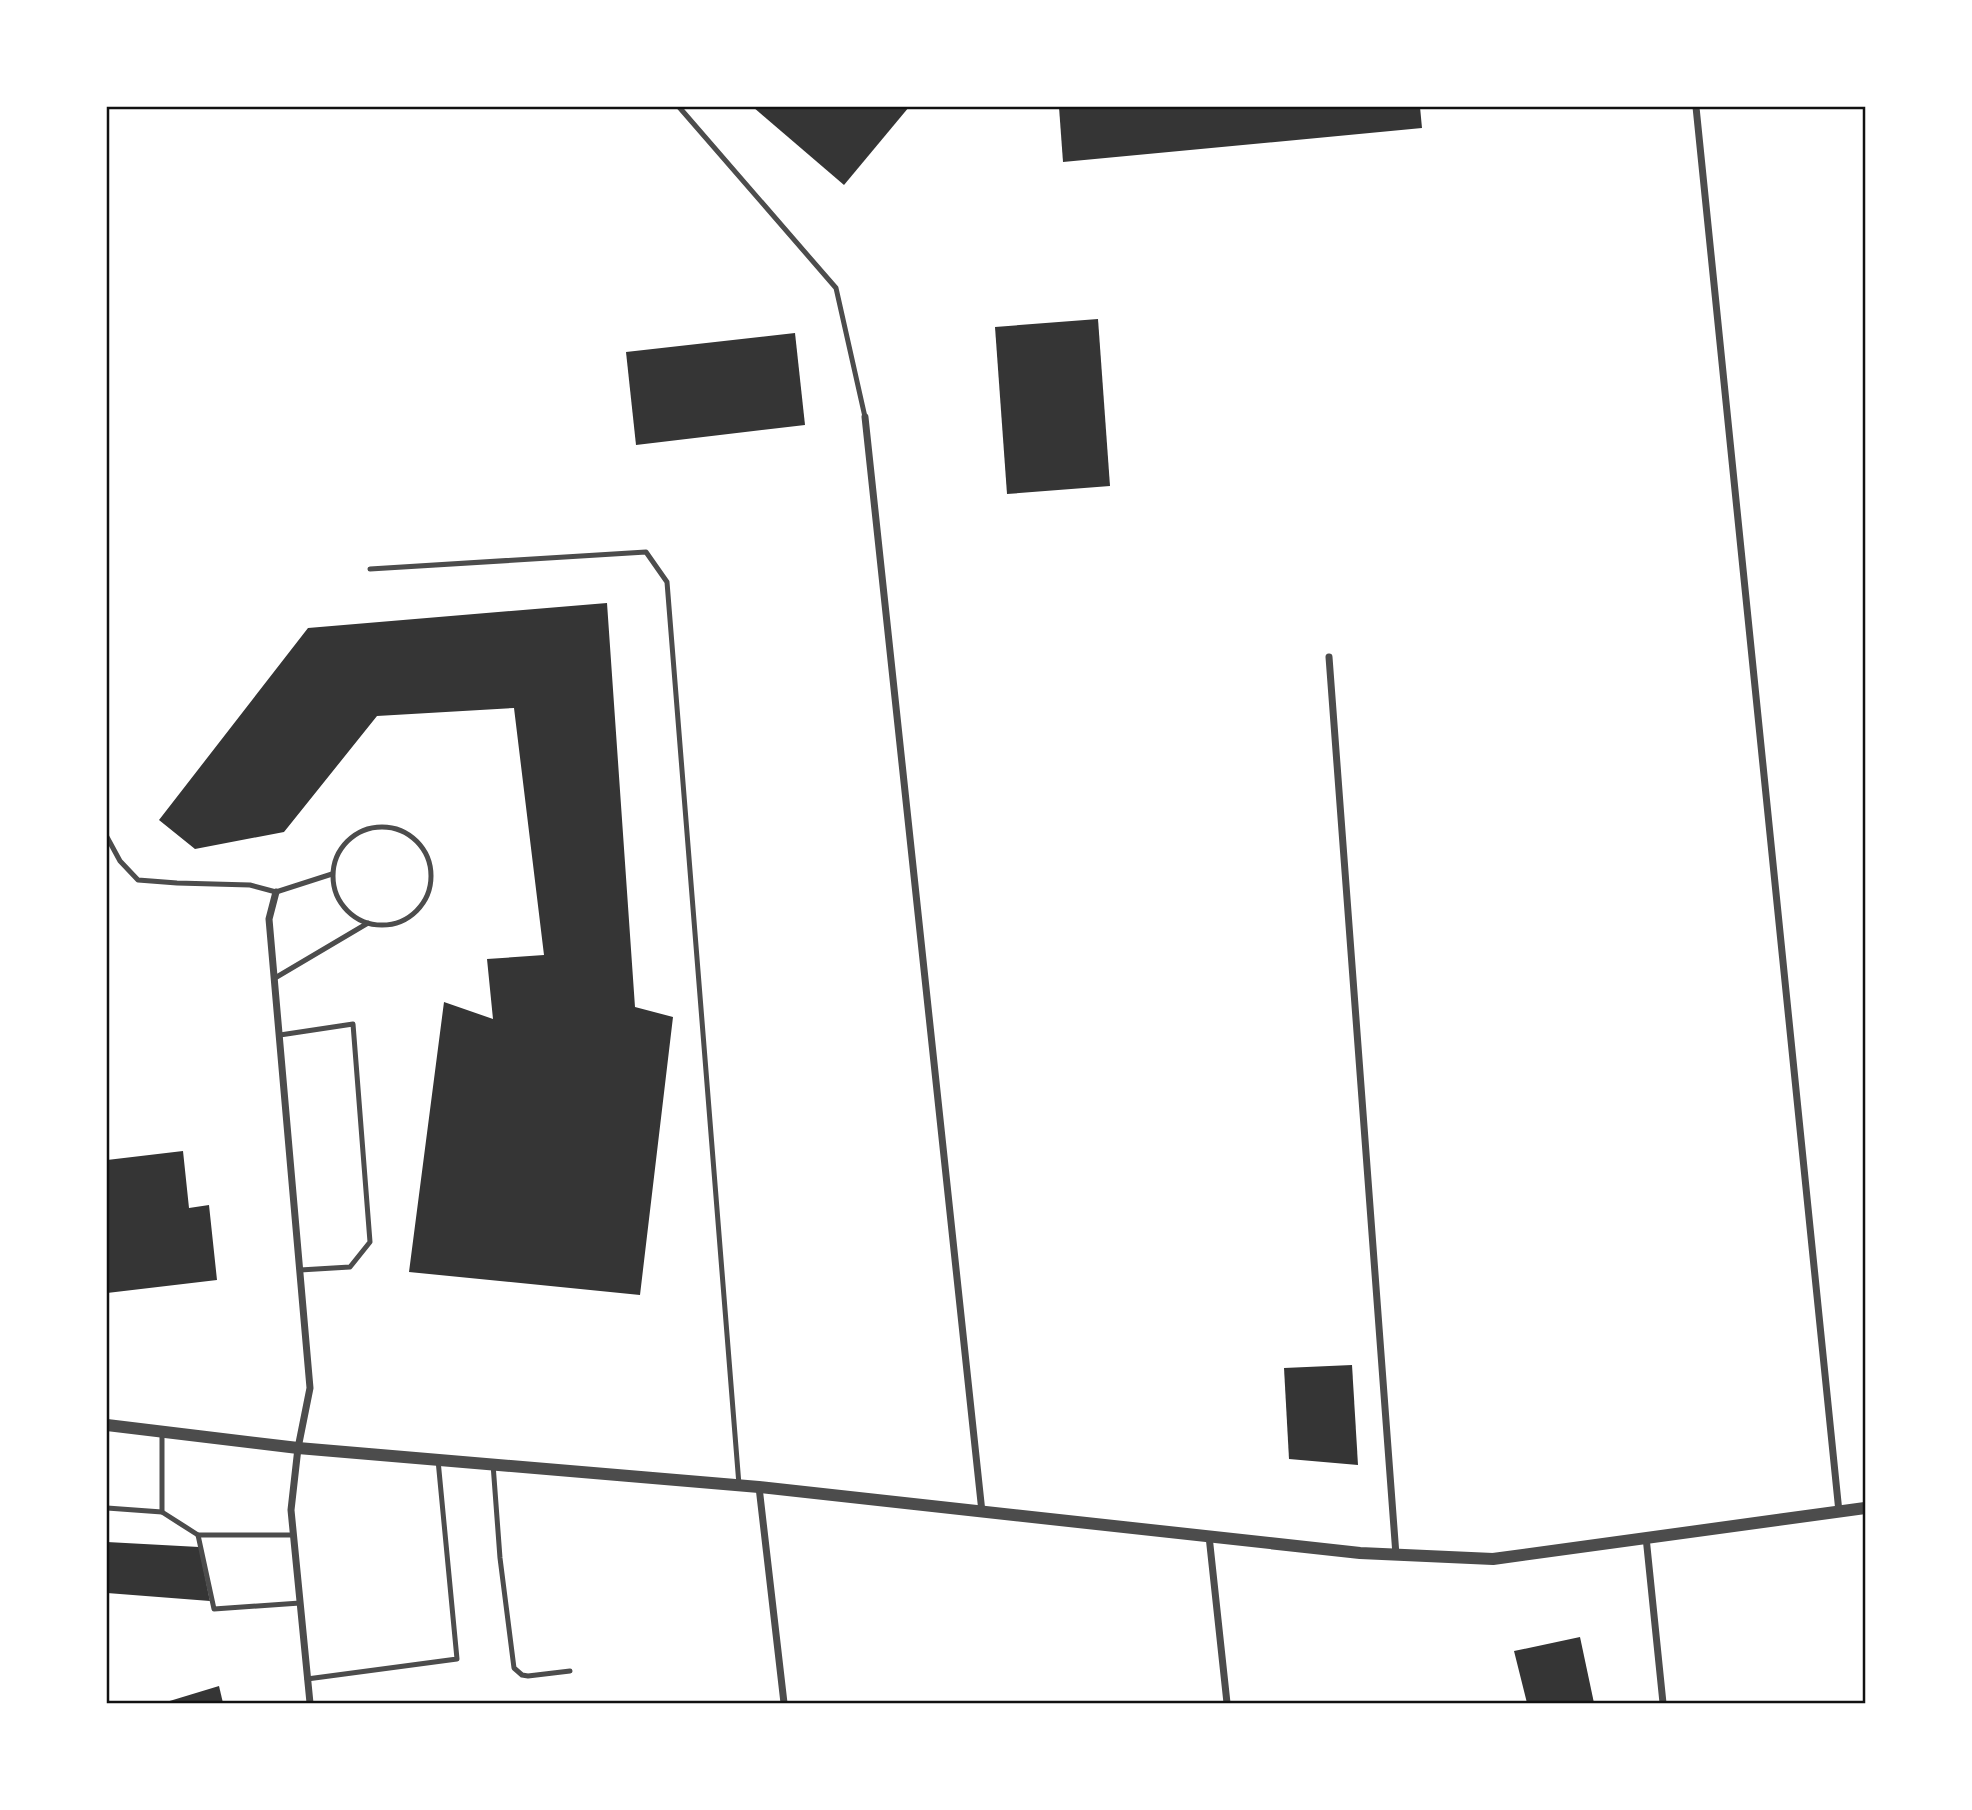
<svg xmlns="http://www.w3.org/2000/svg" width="1972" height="1810" viewBox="0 0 1972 1810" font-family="'IBM Plex Sans',sans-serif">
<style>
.building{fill:#353535}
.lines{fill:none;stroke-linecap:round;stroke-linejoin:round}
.service{stroke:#4c4c4c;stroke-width:5}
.minor{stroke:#4c4c4c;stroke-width:7}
.tertiary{stroke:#4c4c4c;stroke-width:12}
.neatline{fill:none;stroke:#111;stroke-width:2.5}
</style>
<rect width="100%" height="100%" fill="#fff"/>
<!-- building -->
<g class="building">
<polygon points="753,107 909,107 844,185"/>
<polygon points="1059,107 1420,107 1422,128 1063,162"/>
<polygon points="1098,319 1110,486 1007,494 995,327"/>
<polygon points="795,333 805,425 636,445 626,352"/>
<polygon points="607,603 635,1007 673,1017 640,1295 409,1272 444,1002 493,1019 487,959 544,955 514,708 377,716 284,832 195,849 159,820 308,628"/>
<polygon points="183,1151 189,1208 209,1205 217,1280 107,1293 107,1160"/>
<polygon points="1352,1365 1358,1465 1289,1459 1284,1368"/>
<polygon points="107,1542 199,1547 210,1601 107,1593"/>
<polygon points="1580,1637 1594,1703 1527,1703 1514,1651"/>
<polygon points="219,1686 223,1703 163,1703"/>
</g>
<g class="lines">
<!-- service -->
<g class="service">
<polyline points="679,107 836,288 865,417"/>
<polyline points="370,569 646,552 667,582 739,1485"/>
<circle cx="382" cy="876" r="49"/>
<polyline points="107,837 120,861 138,880 177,883 250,885 276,892 332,874"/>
<polyline points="275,978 368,923"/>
<polyline points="280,1035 353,1024 370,1242 350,1267 300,1270"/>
<polyline points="162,1432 162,1512 198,1535"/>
<polyline points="493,1464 500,1558 514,1668 522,1675 528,1676 570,1671"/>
<polyline points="107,1508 162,1512"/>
<polyline points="293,1535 198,1535 214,1609 300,1603"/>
<polyline points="307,1679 457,1659 438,1460"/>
</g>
<!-- minor -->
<g class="minor">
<polyline points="1696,107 1839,1512"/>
<polyline points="865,417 982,1512"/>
<polyline points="1329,657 1396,1555"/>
<polyline points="276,892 269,919 310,1388 298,1448 291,1510 310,1703"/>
<polyline points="759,1487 784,1703"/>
<polyline points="1209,1536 1227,1703"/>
<polyline points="1646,1537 1663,1703"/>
</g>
<!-- tertiary -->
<polyline class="tertiary" points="107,1425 298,1448 759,1487 1360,1553 1493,1559 1865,1508"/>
</g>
<!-- border -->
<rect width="1972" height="1810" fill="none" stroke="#ffffff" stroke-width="217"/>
<rect x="108" y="108" width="1756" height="1594" class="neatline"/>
</svg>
